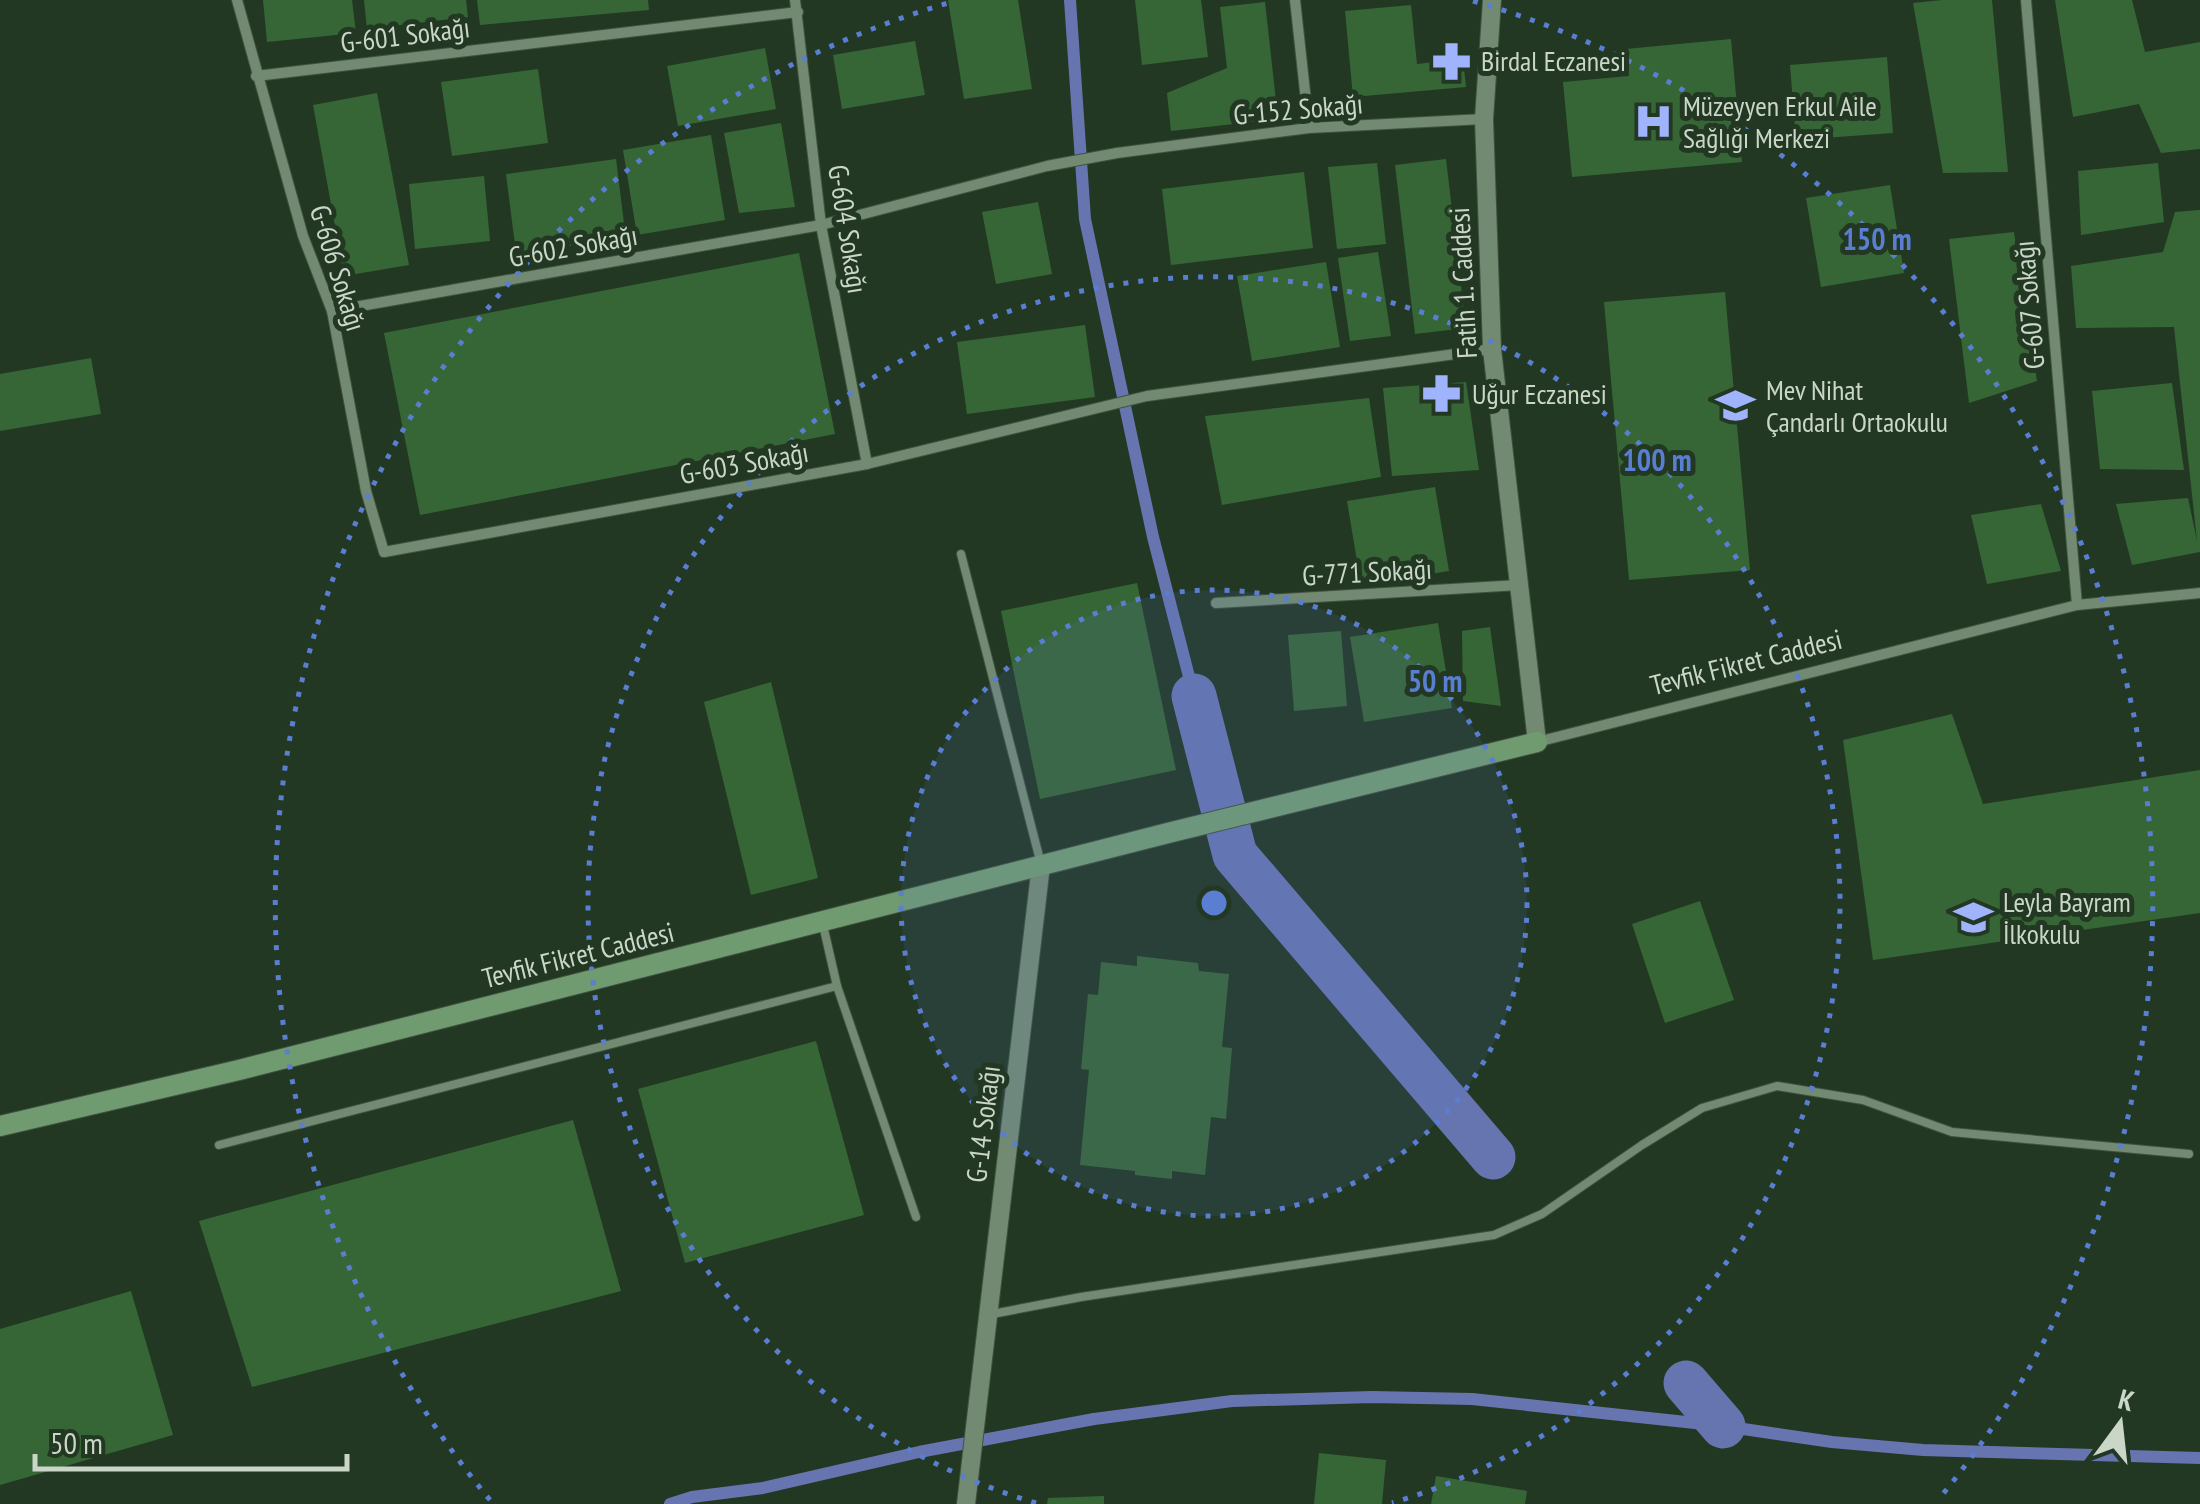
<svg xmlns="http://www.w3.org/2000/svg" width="2200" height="1504" viewBox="0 0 2200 1504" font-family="'PT Sans Narrow',sans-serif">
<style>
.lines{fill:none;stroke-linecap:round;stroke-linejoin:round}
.stream{stroke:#6675af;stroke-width:12}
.canal{stroke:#6675af;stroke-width:45}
.building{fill:#366636}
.service-casing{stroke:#405240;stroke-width:10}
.minor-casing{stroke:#405240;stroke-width:12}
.tertiary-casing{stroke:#405240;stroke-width:20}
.secondary-casing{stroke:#405240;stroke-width:22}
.service{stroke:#728a71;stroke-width:8}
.minor{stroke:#728a71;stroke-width:10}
.tertiary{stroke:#728a71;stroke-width:18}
.secondary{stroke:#709b70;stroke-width:20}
.ring{fill:none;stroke:#597ed2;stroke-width:5;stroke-dasharray:5 10}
.labels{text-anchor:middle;stroke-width:10;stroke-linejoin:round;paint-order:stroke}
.street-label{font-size:28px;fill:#c9d6c8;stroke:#233823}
.poi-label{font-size:28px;fill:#c9d6c8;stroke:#233823;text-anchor:start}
.centre{fill:#597ed2;stroke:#233823;stroke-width:5}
.ring-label{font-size:30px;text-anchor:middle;font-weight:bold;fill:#597ed2;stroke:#233823;stroke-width:10;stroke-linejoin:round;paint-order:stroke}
</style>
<rect width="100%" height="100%" fill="#233823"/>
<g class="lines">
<!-- stream -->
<g class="stream">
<polyline points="1070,0 1085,219 1153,537 1194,696"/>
<polyline points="670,1504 692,1497 763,1488 919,1452 1094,1419 1232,1401 1372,1397 1472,1399 1723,1426 1832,1442 1923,1450 2200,1458"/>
</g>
<!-- canal -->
<g class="canal">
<polyline points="1194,696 1235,855 1493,1157"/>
<polyline points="1686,1383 1723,1426"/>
</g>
</g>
<!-- building -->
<g class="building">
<polygon points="263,0 352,0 356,33 267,42"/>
<polygon points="364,0 466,0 468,17 367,29"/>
<polygon points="477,0 648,0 649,10 480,25"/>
<polygon points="948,0 1018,0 1032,89 964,99"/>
<polygon points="1135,0 1201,0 1208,57 1142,65"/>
<polygon points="1942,0 1992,0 2008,172 1943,173 1913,3"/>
<polygon points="2055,0 2132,0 2145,52 2200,42 2200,149 2161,153 2139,104 2073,117"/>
<polygon points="1265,2 1278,119 1171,131 1167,93 1227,68 1220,7"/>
<polygon points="1411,5 1417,64 1463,59 1466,87 1353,97 1345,11"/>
<polygon points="1731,39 1742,162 1572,177 1563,82 1629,76 1626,49"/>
<polygon points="915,41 925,95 842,109 833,55"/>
<polygon points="765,48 776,109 678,126 667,66"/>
<polygon points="1887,57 1893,133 1796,140 1790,65"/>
<polygon points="538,69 548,143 452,156 441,82"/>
<polygon points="377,93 409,265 344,276 313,105"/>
<polygon points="781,123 795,207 739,213 724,133"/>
<polygon points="711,135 725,220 637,235 623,150"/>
<polygon points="616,159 626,239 516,253 506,174"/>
<polygon points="1446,159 1466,328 1415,334 1395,165"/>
<polygon points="1377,163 1386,244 1337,249 1328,167"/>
<polygon points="2158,163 2164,222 2081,235 2078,171"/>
<polygon points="1304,172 1313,248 1171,265 1162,189"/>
<polygon points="484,176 490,241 415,249 409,184"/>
<polygon points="1890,185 1904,273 1821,287 1806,198"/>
<polygon points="1038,202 1052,274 996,284 982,212"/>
<polygon points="2200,210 2200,552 2132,565 2116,504 2188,498 2197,541 2174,327 2076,328 2071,266 2163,252 2175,212"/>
<polygon points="2014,232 2037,381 1969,403 1949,239"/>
<polygon points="1378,252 1391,336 1350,341 1338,258"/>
<polygon points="799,253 835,434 420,515 384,333"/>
<polygon points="1326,262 1340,347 1252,361 1237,276"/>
<polygon points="1725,292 1750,570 1629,580 1604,302"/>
<polygon points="1085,325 1095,397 967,414 957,342"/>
<polygon points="91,358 101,414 0,431 0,374"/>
<polygon points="1466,382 1479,470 1392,476 1383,388"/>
<polygon points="2172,383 2184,470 2100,469 2092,391"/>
<polygon points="1369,398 1381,477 1222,505 1205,416"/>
<polygon points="1435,487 1449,571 1361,585 1347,501"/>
<polygon points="2041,504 2061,571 1987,584 1971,515"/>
<polygon points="1137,583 1176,770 1040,799 1001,611"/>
<polygon points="1438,623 1452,708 1364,722 1350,637"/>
<polygon points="1490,627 1501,706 1463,701 1462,631"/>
<polygon points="1341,631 1347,706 1294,711 1288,635"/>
<polygon points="771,682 818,878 751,895 704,702"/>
<polygon points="1952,714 1983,804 2200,770 2200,913 1873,960 1843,740"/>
<polygon points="1700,901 1734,1000 1665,1023 1632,924"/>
<polygon points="1137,956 1198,963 1199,971 1229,974 1222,1047 1232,1048 1226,1119 1211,1117 1205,1175 1172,1171 1172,1179 1135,1175 1135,1171 1080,1165 1089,1070 1081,1069 1088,994 1098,995 1101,962 1137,966"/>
<polygon points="816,1041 864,1215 685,1263 638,1089"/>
<polygon points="573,1120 621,1291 252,1387 199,1221"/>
<polygon points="131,1291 173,1435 0,1485 0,1329"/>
<polygon points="1319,1453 1386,1460 1382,1504 1314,1504"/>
<polygon points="1436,1476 1527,1491 1525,1504 1431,1504"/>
<polygon points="1104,1496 1104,1504 1047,1504 1048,1498"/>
</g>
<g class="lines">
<defs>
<g id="service">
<polyline points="961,554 1041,864"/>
<polyline points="837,986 916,1217"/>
<polyline points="219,1145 837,986 823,925"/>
<polyline points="987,1315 1081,1297 1494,1235 1542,1214 1642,1145 1702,1108 1777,1086 1863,1100 1952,1132 2189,1154"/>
</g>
<g id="minor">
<polyline points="237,0 303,236 332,311 366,491 384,552 867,464 1147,396 1492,349"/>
<polyline points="795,0 821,225 867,464"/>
<polyline points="1295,0 1309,128"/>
<polyline points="2026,0 2077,605"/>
<polyline points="256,76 798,12"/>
<polyline points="332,311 821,225 1047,166 1117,153 1309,128 1484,119"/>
<polyline points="1216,603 1519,585"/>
<polyline points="1537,742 2077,605 2200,593"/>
</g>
<g id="tertiary">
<polyline points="1492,0 1484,119 1492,349 1537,742"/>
<polyline points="966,1504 1041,865"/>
</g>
<polyline id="secondary" points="0,1126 239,1070 1168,833 1537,742"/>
</defs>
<!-- service casing -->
<use href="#service" class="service-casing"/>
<!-- minor casing -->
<use href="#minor" class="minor-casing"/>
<!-- tertiary casing -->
<use href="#tertiary" class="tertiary-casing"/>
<!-- secondary casing -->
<use href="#secondary" class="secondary-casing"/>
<!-- service -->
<use href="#service" class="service"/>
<!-- minor -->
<use href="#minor" class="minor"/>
<!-- tertiary -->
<use href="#tertiary" class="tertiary"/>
<!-- secondary -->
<use href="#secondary" class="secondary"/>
</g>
<!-- distance rings -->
<circle cx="1214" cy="903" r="313" fill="#597ed2" fill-opacity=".12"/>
<g class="ring">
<circle cx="1214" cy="903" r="313"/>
<path d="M1036 1503A626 626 0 1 1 1392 1503"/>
<path d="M490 1500A938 938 0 0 1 955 1M1473 1A938 938 0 0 1 1938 1500"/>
</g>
<!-- icons -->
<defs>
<symbol id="pharmacy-bare" viewBox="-9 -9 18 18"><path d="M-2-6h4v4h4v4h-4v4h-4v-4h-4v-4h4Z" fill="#a0b3fd" stroke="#233823" stroke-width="2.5" paint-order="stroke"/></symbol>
<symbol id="hospital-bare" viewBox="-9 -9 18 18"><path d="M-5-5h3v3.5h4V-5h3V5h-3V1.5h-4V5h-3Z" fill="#a0b3fd" stroke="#233823" stroke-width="2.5" paint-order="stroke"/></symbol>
<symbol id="school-bare" viewBox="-9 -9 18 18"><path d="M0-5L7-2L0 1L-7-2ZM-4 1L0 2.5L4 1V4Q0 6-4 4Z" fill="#a0b3fd" stroke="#233823" stroke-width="2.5" paint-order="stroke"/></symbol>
</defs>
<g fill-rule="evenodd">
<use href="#pharmacy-bare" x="1424" y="34" width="55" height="55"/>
<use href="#hospital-bare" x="1626" y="94" width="55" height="55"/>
<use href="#pharmacy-bare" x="1414" y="366" width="55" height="55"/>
<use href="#school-bare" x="1708" y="378" width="55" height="55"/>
<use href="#school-bare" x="1946" y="890" width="55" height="55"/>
</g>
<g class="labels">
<!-- street labels -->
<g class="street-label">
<text transform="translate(405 35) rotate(-7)" y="10">G-601 Sokağı</text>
<text transform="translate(1298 109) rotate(-5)" y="10">G-152 Sokağı</text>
<text transform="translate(848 229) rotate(81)" y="10">G-604 Sokağı</text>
<text transform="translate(573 246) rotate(-10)" y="10">G-602 Sokağı</text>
<text transform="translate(338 268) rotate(73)" y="10">G-606 Sokağı</text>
<text transform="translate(1463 283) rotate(-93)" y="10">Fatih 1. Caddesi</text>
<text transform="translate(2029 305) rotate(-95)" y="10">G-607 Sokağı</text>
<text transform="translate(744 463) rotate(-10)" y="10">G-603 Sokağı</text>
<text transform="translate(1367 572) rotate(-3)" y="10">G-771 Sokağı</text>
<text transform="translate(1746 662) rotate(-14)" y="10">Tevfik Fikret Caddesi</text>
<text transform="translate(578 955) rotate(-14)" y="10">Tevfik Fikret Caddesi</text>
<text transform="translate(983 1124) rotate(-83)" y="10">G-14 Sokağı</text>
</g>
<!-- poi labels -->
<g class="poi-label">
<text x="1481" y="71">Birdal Eczanesi</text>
<text x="1683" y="116">Müzeyyen Erkul Aile<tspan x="1683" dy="32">Sağlığı Merkezi</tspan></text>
<text x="1766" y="400">Mev Nihat<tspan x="1766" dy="32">Çandarlı Ortaokulu</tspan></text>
<text x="1472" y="404">Uğur Eczanesi</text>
<text x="2003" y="912">Leyla Bayram<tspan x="2003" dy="32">İlkokulu</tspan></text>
</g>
</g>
<circle cx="1214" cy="903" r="15" class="centre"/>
<g class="ring-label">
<text x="1877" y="250">150 m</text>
<text x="1657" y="471">100 m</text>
<text x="1435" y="692">50 m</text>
</g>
<!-- north arrow -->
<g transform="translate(2120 1424) rotate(15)" stroke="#233823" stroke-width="8" paint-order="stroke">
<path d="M0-8L18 38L0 25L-18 38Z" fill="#c9d6c8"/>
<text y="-15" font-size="28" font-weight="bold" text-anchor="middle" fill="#c9d6c8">K</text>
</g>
<!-- scale -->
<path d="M35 1454v15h312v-15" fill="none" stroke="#c9d6c8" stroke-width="5"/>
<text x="50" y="1454" font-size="30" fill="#c9d6c8" stroke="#233823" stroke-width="8" paint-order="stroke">50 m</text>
</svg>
